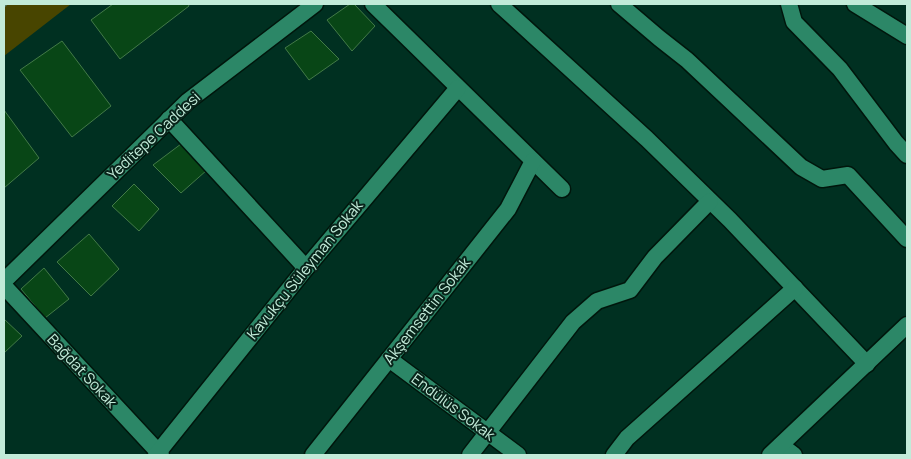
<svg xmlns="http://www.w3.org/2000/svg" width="911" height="459" viewBox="0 0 911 459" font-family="Manrope,sans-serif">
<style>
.green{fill:#484500}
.building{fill:#084616;stroke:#427a47}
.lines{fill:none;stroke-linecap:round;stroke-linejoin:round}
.minor-casing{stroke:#00160c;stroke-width:19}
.path{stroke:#4f7c6c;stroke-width:2.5;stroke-dasharray:2.5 2.5;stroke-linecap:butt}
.minor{stroke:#2c8767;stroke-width:16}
.labels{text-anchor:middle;stroke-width:4;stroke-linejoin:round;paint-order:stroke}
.street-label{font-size:15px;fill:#c2ebd9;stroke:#08241a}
</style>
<rect width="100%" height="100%" fill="#003021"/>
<!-- green -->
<polygon class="green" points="4,4 71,4 4,56"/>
<!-- building -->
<g class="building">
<polygon points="113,4 188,4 189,6 120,59 91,20"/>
<polygon points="350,4 354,4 375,26 352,51 327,20"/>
<polygon points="311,31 339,59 309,80 285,48"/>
<polygon points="62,41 111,106 72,137 20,70"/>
<polygon points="4,110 39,158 4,188"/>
<polygon points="181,144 207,170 181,193 153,165"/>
<polygon points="134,184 159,209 139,231 112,206"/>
<polygon points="89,234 119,269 91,296 57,262"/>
<polygon points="44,268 69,299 45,318 21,289"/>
<polygon points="4,319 22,336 4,353"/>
</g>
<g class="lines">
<defs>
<g id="minor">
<polyline points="373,4 562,189"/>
<polyline points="499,4 647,139 730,220 867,364"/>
<polyline points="619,4 659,38 687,60 801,167 822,179 848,175 907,239"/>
<polyline points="789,4 794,22 840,69 896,143 907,155"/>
<polyline points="855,4 907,36"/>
<polyline points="169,119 306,268"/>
<polyline points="4,281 188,101 315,4"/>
<polyline points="4,286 161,455"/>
<polyline points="389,359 518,455"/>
<polyline points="781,445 794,455"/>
<polyline points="156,455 306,268 458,88"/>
<polyline points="313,455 508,209 533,161"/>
<polyline points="470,455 573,322 597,301 630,290 655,257 710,201"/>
<polyline points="614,455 627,438 795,288"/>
<polyline points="770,455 907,325"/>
</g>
</defs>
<!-- minor casing -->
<use href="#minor" class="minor-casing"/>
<!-- path -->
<polyline class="path" points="4,6 7,4"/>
<!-- minor -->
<use href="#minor" class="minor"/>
</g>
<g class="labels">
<!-- street labels -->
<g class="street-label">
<text transform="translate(154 136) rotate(-43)" y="5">Yeditepe Caddesi</text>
<text transform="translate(305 270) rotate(-51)" y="5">Kavukçu Süleyman Sokak</text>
<text transform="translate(427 311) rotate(-52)" y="5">Akşemsettin Sokak</text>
<text transform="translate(82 371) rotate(47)" y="5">Bağdat Sokak</text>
<text transform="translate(453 407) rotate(37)" y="5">Endülüs Sokak</text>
</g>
</g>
<!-- border -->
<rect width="911" height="459" fill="none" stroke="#c2ebd9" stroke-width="10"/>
</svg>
